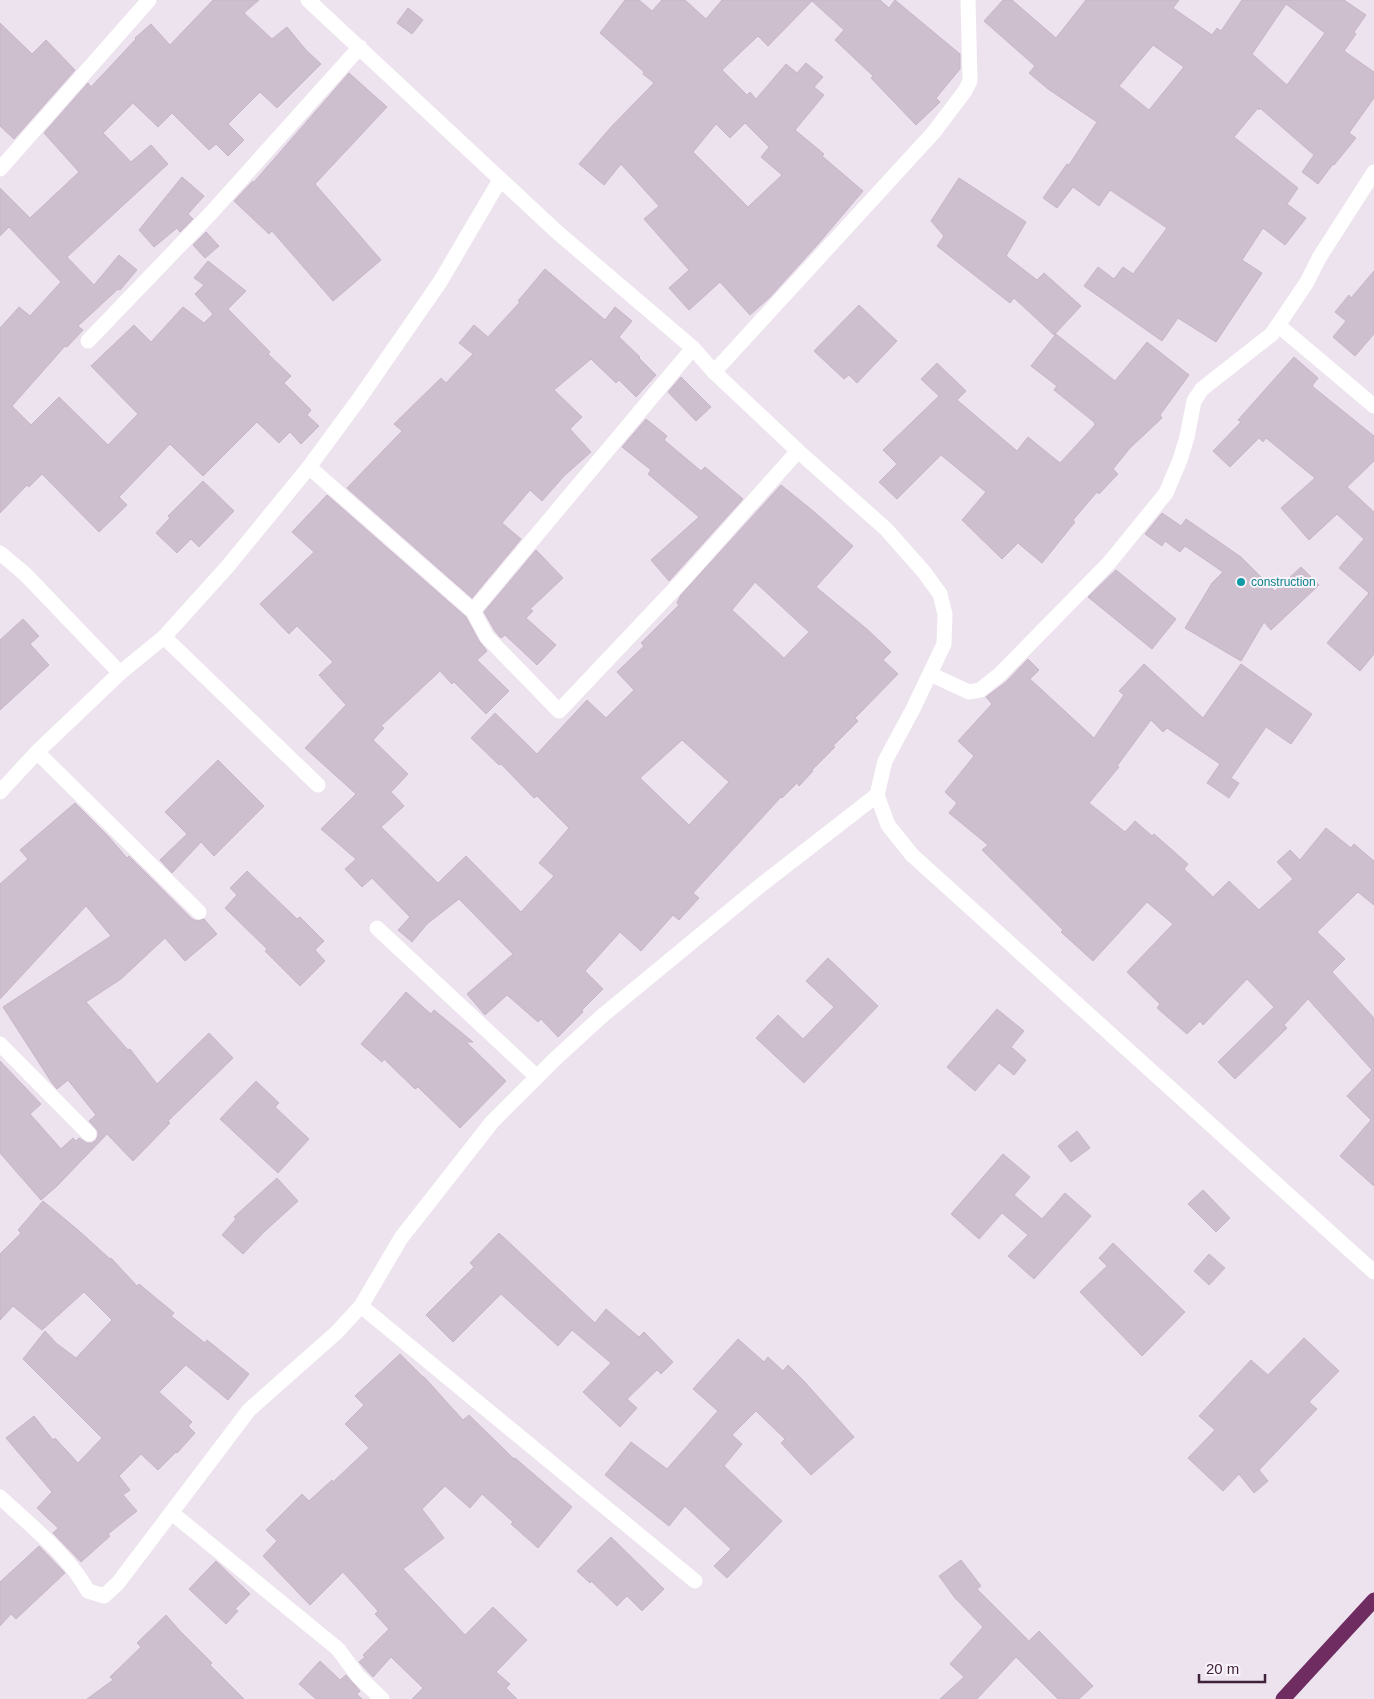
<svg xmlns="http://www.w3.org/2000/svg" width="1374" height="1699" viewBox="0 0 1374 1699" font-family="Helvetica,sans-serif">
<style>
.building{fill:#cebfcf;stroke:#c7b5c8;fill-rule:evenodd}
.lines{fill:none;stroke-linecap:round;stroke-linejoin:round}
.minor{stroke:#fff;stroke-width:15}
.highway{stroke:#6e2c61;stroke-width:15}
.culture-dot{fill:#0f9aa8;stroke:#f9f4fa;stroke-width:2}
.labels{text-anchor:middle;stroke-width:4;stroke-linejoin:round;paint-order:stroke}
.culture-label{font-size:12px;fill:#0d838f;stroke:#f9f4fa;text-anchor:start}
</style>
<rect width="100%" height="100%" fill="#ede3ee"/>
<!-- building -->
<g class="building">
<polygon points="213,0 259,0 244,13 272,39 287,27 306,50 321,64 277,108 260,92 228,124 244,140 228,156 216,144 209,150 172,113 158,127 133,103 103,133 131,162 151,145 168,164 67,257 94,285 119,255 137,270 120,290 118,289 78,326 83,330 67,347 65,346 12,406 31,425 59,397 108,445 138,414 91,366 134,325 151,342 183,307 204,323 213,314 195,294 204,285 194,278 208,261 246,291 228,309 270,352 268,354 291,376 284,383 311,410 307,415 319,426 301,444 290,432 279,443 257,422 203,476 170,444 119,497 127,505 99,532 42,474 29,487 27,485 0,513 0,328 19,307 30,316 61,282 9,227 0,236 0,188 30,218 79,172 44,133 88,83 91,87 136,39 135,38 151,24 170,45"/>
<path d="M 625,0 L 639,0 L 652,11 L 662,0 L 685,0 L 706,19 L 722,0 L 880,0 L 889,8 L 895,0 L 960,54 L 960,69 L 936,98 L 940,102 L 916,125 L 871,78 L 873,76 L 835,40 L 844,30 L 812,1 L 768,46 L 758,36 L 722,70 L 747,95 L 750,92 L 756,99 L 786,64 L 797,73 L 806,63 L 823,77 L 814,87 L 824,95 L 795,130 L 824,154 L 822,156 L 863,191 L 818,244 L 770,297 L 750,315 L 720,282 L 689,310 L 669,288 L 689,270 L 644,219 L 659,206 L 621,164 L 604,185 L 579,164 L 612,126 L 654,83 L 643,74 L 644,72 L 600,33 ZM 745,123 L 769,147 L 761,157 L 782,175 L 748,207 L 693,152 L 716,124 L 730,138 Z"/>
<path d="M 1003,0 L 1012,0 L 1056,38 L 1086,0 L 1179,0 L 1173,8 L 1212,35 L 1217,28 L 1221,31 L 1242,0 L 1344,0 L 1366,15 L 1354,32 L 1356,34 L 1344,51 L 1374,72 L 1374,98 L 1349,133 L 1356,138 L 1334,165 L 1333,164 L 1318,184 L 1302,172 L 1314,155 L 1260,108 L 1259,110 L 1258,108 L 1234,137 L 1298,188 L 1287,204 L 1306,218 L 1285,245 L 1263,228 L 1242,260 L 1262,273 L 1216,342 L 1178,318 L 1162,341 L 1084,286 L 1098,267 L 1114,279 L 1123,267 L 1133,274 L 1167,228 L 1110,190 L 1099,206 L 1073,187 L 1057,208 L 1043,198 L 1067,164 L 1069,165 L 1097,122 L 1048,89 L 1029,73 L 1035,66 L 984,21 ZM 1286,4 L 1325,33 L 1287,85 L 1252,54 ZM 1153,45 L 1184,67 L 1149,110 L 1119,86 Z"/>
<polygon points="408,8 423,20 412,34 397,23"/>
<polygon points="0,23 32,54 46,40 75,70 14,139 0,126"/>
<polygon points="349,73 387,107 315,184 381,260 333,301 272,231 269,234 234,201 253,181 254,182"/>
<polygon points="182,177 204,196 188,214 193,219 180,232 177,228 154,247 139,230"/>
<polygon points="959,178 1026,222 1006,256 1037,280 1044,273 1081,306 1054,335 1014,298 1010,303 937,246 944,236 931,221"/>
<polygon points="206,232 219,246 205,258 193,245"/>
<polygon points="545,269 605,320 615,307 632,321 619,337 640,357 639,358 656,375 636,397 619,380 616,383 591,359 554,390 582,417 570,429 591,452 564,476 542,501 530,490 502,523 521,539 472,598 347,488 402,431 394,424 441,378 446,383 473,354 459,343 474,325 488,337 520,302 518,301"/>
<polygon points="1374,271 1374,334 1355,356 1333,337 1346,321 1335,312 1349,295 1351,298"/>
<polygon points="859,305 897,341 857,383 849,375 844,379 814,351"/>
<polygon points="1056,334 1115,381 1147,342 1189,375 1160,415 1162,418 1130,448 1113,469 1118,474 1099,494 1097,492 1073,520 1075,522 1042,563 1018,543 1002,559 962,520 986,492 941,455 897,499 879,482 897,464 883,450 939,396 921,379 937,363 966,391 957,400 1017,451 1028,437 1060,463 1095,425 1094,422 1054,390 1057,386 1031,366"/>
<polygon points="1294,357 1318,378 1312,386 1374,436 1374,461 1347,487 1374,512 1374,654 1360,671 1327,643 1369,593 1339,568 1364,539 1337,514 1309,540 1281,508 1315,478 1266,438 1263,442 1259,438 1230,467 1213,451 1241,422 1238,420"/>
<polygon points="681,377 711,407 696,421 668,392"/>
<polygon points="646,419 667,436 664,440 701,471 705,467 743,499 669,581 651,560 699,517 648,474 651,470 622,447"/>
<polygon points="203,481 234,511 199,547 191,539 177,553 156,533 170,518 168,516"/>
<path d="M 781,485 L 812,510 L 853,546 L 816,587 L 868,630 L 891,652 L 883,660 L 898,674 L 855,718 L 858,721 L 833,746 L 835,747 L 812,770 L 813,771 L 799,786 L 797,783 L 782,798 L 781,797 L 693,893 L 699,898 L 679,920 L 673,915 L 641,951 L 620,932 L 585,971 L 603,989 L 582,1010 L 583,1012 L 558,1037 L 541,1019 L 538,1022 L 507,995 L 485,1015 L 467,994 L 513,954 L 459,899 L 427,924 L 412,942 L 398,930 L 410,917 L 372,878 L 362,887 L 345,869 L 356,859 L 321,829 L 356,794 L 305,748 L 346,705 L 319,675 L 333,662 L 297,626 L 289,634 L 260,604 L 314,552 L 292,532 L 327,495 L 466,617 L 479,641 L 487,651 L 477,660 L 509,691 L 486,714 L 454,682 L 452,684 L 440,671 L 381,726 L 384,728 L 373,740 L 408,774 L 391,792 L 404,806 L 381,827 L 438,883 L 466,856 L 521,912 L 554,876 L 539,863 L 569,828 L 537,796 L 534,798 L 501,764 L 499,765 L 471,738 L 495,713 L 537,754 L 587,700 L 606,718 L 634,690 L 617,672 L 644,646 L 641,643 L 679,605 L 677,603 L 681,595 ZM 755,582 L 809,632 L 784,658 L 732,610 ZM 682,740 L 729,782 L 689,825 L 640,778 Z"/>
<polygon points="1162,513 1181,526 1186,519 1241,557 1275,591 1301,567 1319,585 1271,630 1264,622 1241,661 1185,628 1212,583 1223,572 1185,546 1180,552 1165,541 1162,546 1145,534"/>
<polygon points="536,550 563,578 530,609 533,611 526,618 556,645 537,665 505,635 501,638 495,631 484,612"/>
<polygon points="1116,570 1176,619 1152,649 1088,597"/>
<polygon points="23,619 39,636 30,644 49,665 0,710 0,640"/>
<polygon points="1028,659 1039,670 1030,679 1094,738 1124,695 1119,691 1144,664 1203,718 1241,664 1312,714 1291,744 1266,727 1231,778 1239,783 1229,798 1207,783 1220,764 1167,728 1163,732 1151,720 1117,766 1119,767 1089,803 1125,832 1135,821 1152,836 1154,834 1188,864 1184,869 1213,897 1229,881 1259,910 1293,879 1277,862 1290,850 1300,860 1326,828 1351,848 1354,844 1374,861 1374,905 1358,892 1317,932 1345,959 1332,972 1374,1018 1374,1186 1340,1156 1371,1120 1347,1096 1372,1070 1308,999 1284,1025 1287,1028 1235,1079 1218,1062 1274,1007 1247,979 1203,1025 1200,1021 1187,1034 1157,1008 1160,1004 1127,972 1173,924 1147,902 1093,961 1061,932 1063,930 982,850 988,845 949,813 957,803 945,792 974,756 958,741 992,704 986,697 1006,682"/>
<polygon points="218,760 264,806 214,856 201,842 172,873 160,860 187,834 165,812"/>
<polygon points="75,803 108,836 127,858 129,856 192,919 197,921 204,919 217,934 185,961 165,938 121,979 86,1002 128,1050 130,1049 157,1084 209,1033 233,1058 168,1121 170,1123 133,1161 107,1134 57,1186 41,1200 0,1153 0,1061 41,1104 30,1114 61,1149 73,1138 76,1141 79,1138 87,1143 92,1143 96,1140 98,1136 98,1131 89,1121 96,1115 68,1080 57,1089 52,1083 3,1007 111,936 86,906 0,999 0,884 28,859 20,850"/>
<polygon points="247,871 297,919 300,917 324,941 315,950 325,961 300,986 265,951 267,949 225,908 237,895 230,888"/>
<polygon points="828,958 878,1006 804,1083 756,1038 778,1015 803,1039 834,1007 806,981"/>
<polygon points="406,992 431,1014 434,1010 473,1042 466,1042 506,1081 460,1128 418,1087 415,1089 384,1059 382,1062 361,1044"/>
<polygon points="997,1009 1024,1031 1011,1047 1026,1060 1014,1075 999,1063 975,1091 947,1067"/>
<polygon points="256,1081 279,1103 275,1107 309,1139 278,1173 220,1119"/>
<polygon points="1077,1131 1090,1148 1071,1162 1058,1146"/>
<polygon points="1003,1154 1030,1177 1014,1195 1042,1219 1065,1193 1091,1216 1034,1279 1008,1256 1028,1235 1002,1213 979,1239 951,1214"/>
<polygon points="277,1178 298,1201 264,1232 243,1254 222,1235 236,1219 234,1217"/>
<polygon points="1203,1190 1230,1218 1216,1232 1188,1204"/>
<polygon points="43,1201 78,1230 110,1259 111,1258 137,1286 139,1284 174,1313 171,1316 205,1343 207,1340 249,1374 228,1400 186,1365 159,1392 192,1422 188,1426 195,1433 177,1453 176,1452 158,1470 141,1454 119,1476 130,1490 123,1495 137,1511 108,1534 110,1536 81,1562 53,1533 58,1528 37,1508 52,1492 6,1438 34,1416 53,1440 55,1438 78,1463 102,1438 23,1359 45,1331 56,1343 76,1358 112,1320 84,1292 42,1330 13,1306 0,1320 0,1254 21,1233 18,1230"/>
<polygon points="499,1233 595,1323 606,1309 639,1337 644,1332 673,1362 661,1374 657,1370 627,1399 637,1408 620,1427 583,1392 611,1363 572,1330 558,1346 501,1294 453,1342 426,1315 474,1267 470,1263"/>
<polygon points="1113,1243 1185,1312 1142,1356 1080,1292 1107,1266 1099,1258"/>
<polygon points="1209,1254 1225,1268 1209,1285 1194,1271"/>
<polygon points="1304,1338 1339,1371 1309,1402 1317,1409 1259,1470 1268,1481 1254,1493 1239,1474 1223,1491 1188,1458 1215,1430 1199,1416 1251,1360 1268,1375"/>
<polygon points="738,1339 764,1362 768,1357 783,1371 788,1365 803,1380 854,1437 811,1475 781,1443 785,1439 756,1411 732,1435 742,1444 724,1466 782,1521 727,1578 714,1566 731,1549 685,1506 669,1526 605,1475 631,1442 667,1469 718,1411 693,1389"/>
<polygon points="400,1354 423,1377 424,1377 463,1420 469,1415 514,1459 515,1458 572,1507 538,1548 511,1524 513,1522 482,1494 470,1508 445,1486 422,1509 444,1538 403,1569 465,1635 493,1607 527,1640 496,1672 510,1684 506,1688 517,1699 412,1699 423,1688 391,1657 373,1677 359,1662 365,1657 363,1655 389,1629 375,1614 378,1611 343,1572 310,1605 263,1556 277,1541 266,1530 302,1494 309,1501 332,1480 333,1482 369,1448 345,1424 364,1405 355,1396"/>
<polygon points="611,1537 664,1589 642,1611 627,1596 617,1606 591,1581 590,1583 577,1571"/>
<polygon points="39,1546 65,1573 16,1619 11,1614 0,1626 0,1582"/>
<polygon points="961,1560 981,1586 977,1589 1029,1641 1039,1631 1093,1686 1079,1699 1058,1699 1016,1657 977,1699 940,1699 964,1677 950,1664 983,1627 955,1598 939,1576"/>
<polygon points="216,1561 250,1594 235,1609 238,1611 226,1624 189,1589"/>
<polygon points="166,1615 180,1631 212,1663 210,1665 244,1699 87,1699 113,1680 110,1677 141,1647 137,1643"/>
<polygon points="320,1661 340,1680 346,1675 360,1691 357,1694 362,1699 316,1699 299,1684"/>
</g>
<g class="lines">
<!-- minor -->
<g class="minor">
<polyline points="308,0 557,232 693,348 714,372 798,451 886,529 924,572 940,594 945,614 944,644 913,709 885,761 877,795 888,825 912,855 1374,1272"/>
<polyline points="0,169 149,0"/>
<polyline points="1278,325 1374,406"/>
<polyline points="88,341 211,213 360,47"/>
<polyline points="714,372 934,132 965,91 970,81 968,0"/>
<polyline points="309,467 473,611 487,637 559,711 683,580 798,451"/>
<polyline points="0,553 25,574 120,673"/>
<polyline points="473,611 693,348"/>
<polyline points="164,637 318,785"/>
<polyline points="930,674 969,692 980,690 999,675 1109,563 1166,493 1180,460 1187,437 1194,401 1202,389 1272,334 1307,282 1319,258 1374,172"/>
<polyline points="37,752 199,912"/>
<polyline points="0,792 37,752 120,673 164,637 228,566 309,467 359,399 440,282 500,180"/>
<polyline points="377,928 537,1077"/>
<polyline points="0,1044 89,1134"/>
<polyline points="361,1306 695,1581"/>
<path d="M 0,1497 C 30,1525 68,1555 88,1591 L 104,1596 L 118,1583 L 249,1410 L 336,1333 L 361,1306 L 401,1238 L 492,1122 L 555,1059 L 602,1016 L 761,885 L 877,795"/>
<polyline points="172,1513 338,1649 358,1676 382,1699"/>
</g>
<!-- highway -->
<polyline class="highway" points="1283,1699 1374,1600"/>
</g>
<!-- markers -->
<circle class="culture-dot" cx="1241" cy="582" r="5"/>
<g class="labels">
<!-- culture labels -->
<g class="culture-label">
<text x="1251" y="586">construction</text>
</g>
</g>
<!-- scale -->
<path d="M1199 1674v8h66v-8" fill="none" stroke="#40223c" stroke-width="2.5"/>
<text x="1206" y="1674" font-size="15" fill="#40223c" stroke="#f9f4fa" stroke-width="4" paint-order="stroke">20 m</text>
</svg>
